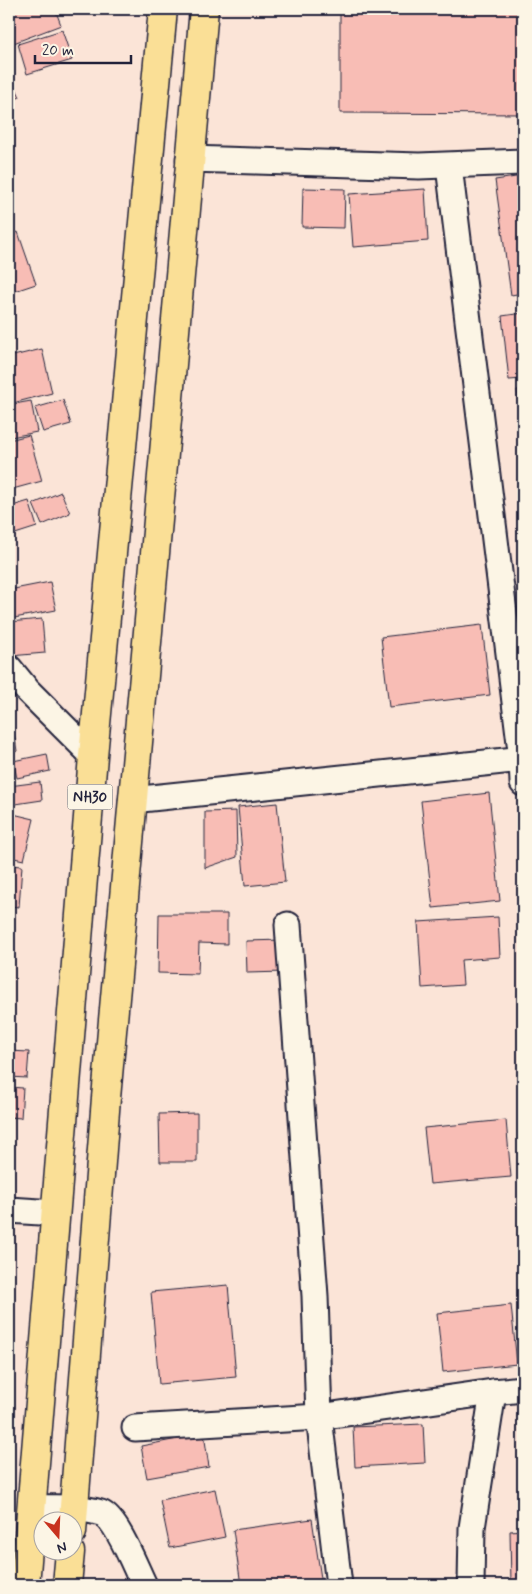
<svg xmlns="http://www.w3.org/2000/svg" width="532" height="1594" viewBox="0 0 532 1594" font-family="Mynerve,sans-serif">
<style>
.building{fill:#f8bdb5;stroke:#22223b}
.lines{fill:none;stroke-linecap:round;stroke-linejoin:round}
.minor-casing{stroke:#22223b;stroke-width:29}
.trunk-casing{stroke:#22223b;stroke-width:31}
.minor{stroke:#fcf5e5;stroke-width:25}
.trunk{stroke:#fadf96;stroke-width:28}
.labels{text-anchor:middle;stroke-width:5;stroke-linejoin:round;paint-order:stroke}
.shield{fill:#fcf5e5;stroke:#63616e;stroke-width:1}
.shield-label{font-size:15px;font-weight:bold;fill:#22223b}
</style>
<rect width="100%" height="100%" fill="#fbe4d7"/>
<filter id="ink" filterUnits="userSpaceOnUse"><feTurbulence type="fractalNoise" baseFrequency=".02" numOctaves="2"/><feDisplacementMap in="SourceGraphic" scale="10" xChannelSelector="R" yChannelSelector="G"/><feConvolveMatrix kernelMatrix="1 2 1 2 8 2 1 2 1" color-interpolation-filters="sRGB"/></filter>
<g filter="url(#ink)">
<!-- building -->
<g class="building">
<polygon points="9,9 55,9 61,25 11,44 9,39"/>
<polygon points="340,9 523,9 523,114 340,113"/>
<polygon points="62,30 72,60 27,74 18,44"/>
<polygon points="9,73 20,97 9,102"/>
<polygon points="523,176 523,293 511,295 495,180"/>
<polygon points="303,188 345,189 344,228 302,227"/>
<polygon points="425,189 428,241 353,247 349,194"/>
<polygon points="18,232 36,284 9,293 9,235"/>
<polygon points="523,313 523,379 509,380 502,316"/>
<polygon points="42,349 52,393 9,404 9,357"/>
<polygon points="523,389 523,441 517,390"/>
<polygon points="63,400 71,424 43,432 35,408"/>
<polygon points="31,401 37,432 11,437 9,425 9,405"/>
<polygon points="29,435 42,481 9,490 9,440"/>
<polygon points="61,492 70,513 42,525 33,504"/>
<polygon points="29,501 37,527 9,536 9,507"/>
<polygon points="50,582 56,610 9,619 9,590"/>
<polygon points="42,619 45,653 10,656 9,622"/>
<polygon points="482,625 490,695 389,707 381,637"/>
<polygon points="13,727 17,751 9,756 9,728"/>
<polygon points="47,754 50,771 17,778 13,761"/>
<polygon points="40,782 42,800 9,805 9,786"/>
<polygon points="489,793 500,901 433,908 421,801"/>
<polygon points="277,803 285,882 245,886 238,807"/>
<polygon points="236,811 237,857 205,868 205,812"/>
<polygon points="9,813 34,819 24,860 9,857"/>
<polygon points="9,865 22,866 19,907 9,906"/>
<polygon points="159,914 227,914 227,944 199,943 198,974 158,973"/>
<polygon points="498,917 500,957 461,960 463,985 422,988 418,922"/>
<polygon points="283,940 284,972 247,973 246,941"/>
<polygon points="9,1025 12,1025 11,1049 9,1049"/>
<polygon points="9,1051 29,1052 27,1078 9,1077"/>
<polygon points="9,1087 23,1088 21,1118 9,1117"/>
<polygon points="197,1113 197,1162 160,1162 159,1114"/>
<polygon points="506,1120 511,1177 430,1184 424,1128"/>
<polygon points="228,1285 236,1377 159,1384 151,1292"/>
<polygon points="511,1305 517,1364 443,1372 437,1313"/>
<polygon points="423,1424 425,1463 355,1467 353,1427"/>
<polygon points="204,1434 209,1467 147,1478 141,1446"/>
<polygon points="215,1489 225,1537 170,1548 160,1500"/>
<polygon points="312,1519 322,1585 241,1585 233,1530"/>
<polygon points="523,1530 523,1585 511,1585 510,1531"/>
</g>
<g class="lines">
<defs>
<g id="minor">
<polyline points="189,159 419,166 523,162"/>
<polyline points="449,166 522,759 523,783"/>
<polyline points="9,668 27,690 93,756"/>
<polyline points="132,800 523,759"/>
<polyline points="288,925 315,1296 319,1417 339,1585"/>
<polyline points="9,1210 55,1213"/>
<polyline points="135,1428 319,1417 493,1392 523,1389"/>
<path d="M 31,1508 C 54,1508 79,1506 101,1513 C 117,1519 136,1569 144,1585"/>
<polyline points="471,1585 472,1528 493,1392"/>
</g>
<g id="trunk">
<polyline points="72,1532 106,1098 204,9"/>
<polyline points="25,1585 93,756 163,9"/>
<polyline points="67,1585 70,1552"/>
</g>
</defs>
<!-- minor casing -->
<use href="#minor" class="minor-casing"/>
<!-- trunk casing -->
<use href="#trunk" class="trunk-casing"/>
<!-- minor -->
<use href="#minor" class="minor"/>
<!-- trunk -->
<use href="#trunk" class="trunk"/>
</g>
</g>
<g class="labels">
<!-- shield labels -->
<rect class="shield" x="67.5" y="784.5" width="45" height="25" rx="4"/>
<g class="shield-label">
<text x="90" y="802">NH30</text>
</g>
</g>
<!-- margin -->
<rect width="532" height="1594" fill="none" stroke="#fcf5e5" stroke-width="30"/>
<rect x="15" y="15" width="502" height="1564" fill="none" stroke="#22223b" stroke-width="2" filter="url(#ink)"/>
<!-- north arrow -->
<g transform="translate(58 1536) rotate(161)"><circle r="24" fill="#fcf5e5" stroke="#a5a1a1"/>
<path d="M0-4L9 19L0 12L-9 19Z" fill="#c8321e"/>
<text y="-8" font-size="14" font-weight="bold" text-anchor="middle" fill="#22223b">N</text>
</g>
<!-- scale -->
<path d="M35 55v8h96v-8" fill="none" stroke="#22223b" stroke-width="2.5"/>
<text x="42" y="55" font-size="15" fill="#22223b" stroke="#fcf5e5" stroke-width="4" paint-order="stroke">20 m</text>
</svg>
